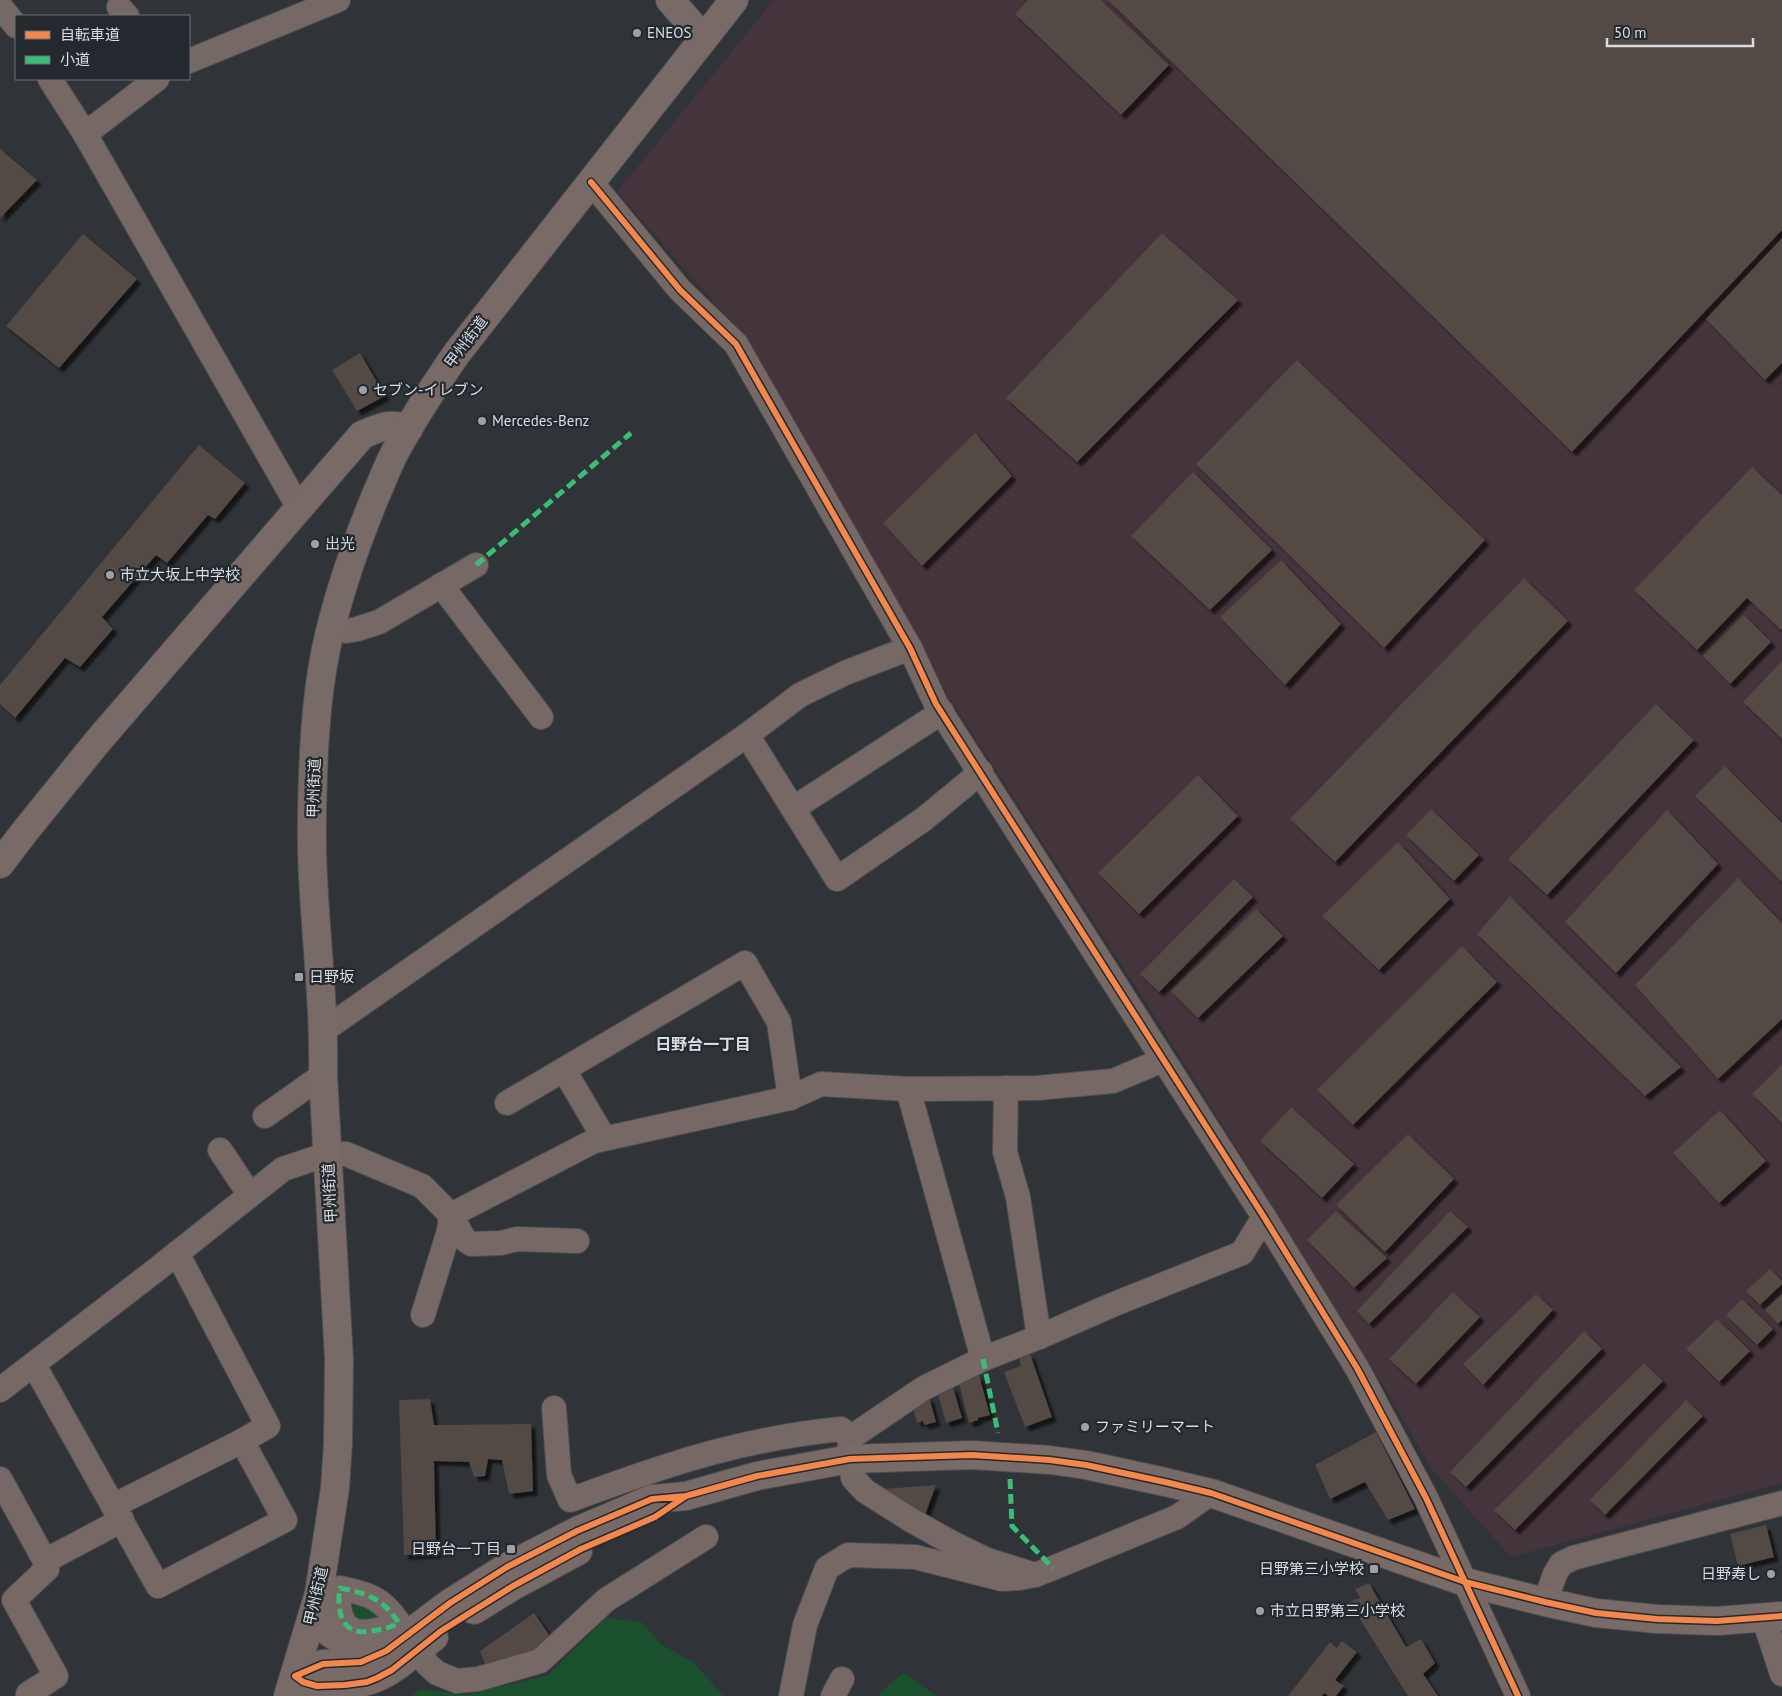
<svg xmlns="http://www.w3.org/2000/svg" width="1782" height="1696" viewBox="0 0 1782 1696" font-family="'PT Sans','Noto Sans JP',sans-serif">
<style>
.industrial{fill:#44343b}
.green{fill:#1a502d}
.building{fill:#524845;filter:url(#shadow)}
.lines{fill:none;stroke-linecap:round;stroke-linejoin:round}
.street-casing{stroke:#4c4e52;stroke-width:26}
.secondary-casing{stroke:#4c4e52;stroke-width:30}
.street{stroke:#766965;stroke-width:24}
.secondary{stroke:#786b67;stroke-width:28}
.quiet{stroke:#3abd76;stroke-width:5;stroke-dasharray:10 5;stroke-linecap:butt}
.cycleway-casing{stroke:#23292f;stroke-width:9}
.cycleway{stroke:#f5874c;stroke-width:6}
.poi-dot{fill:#9ea2a6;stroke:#23292f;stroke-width:2}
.labels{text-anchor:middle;stroke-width:4.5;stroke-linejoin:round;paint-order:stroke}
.poi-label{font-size:15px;fill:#dadee2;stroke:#23292f;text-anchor:start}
.street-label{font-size:15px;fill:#dadee2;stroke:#23292f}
.neighbourhood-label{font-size:16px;font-weight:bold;fill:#dadee2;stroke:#23292f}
</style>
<defs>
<filter id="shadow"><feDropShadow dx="4.5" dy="4.5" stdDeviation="1" flood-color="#0009"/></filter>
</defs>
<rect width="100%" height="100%" fill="#303337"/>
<!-- industrial -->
<polygon class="industrial" points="774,0 1782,0 1782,1483 1511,1557 1431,1468 1388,1393 1168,1037 948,696 746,339 617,192"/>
<!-- green -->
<g class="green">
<polygon points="346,1596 389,1618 350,1622"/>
<polygon points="606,1618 641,1622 662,1645 693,1662 724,1696 412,1696 420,1689 466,1695 548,1675"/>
<polygon points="904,1672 936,1696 878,1696 879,1694"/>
</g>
<!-- building -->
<g class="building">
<polygon points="1028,0 1101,0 1169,65 1121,115 1015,14"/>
<polygon points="1108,0 1782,0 1782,230 1572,452"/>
<polygon points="0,149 37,180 0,218"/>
<polygon points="1162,233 1238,300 1077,462 1006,398"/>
<polygon points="83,234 137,279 59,368 6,326"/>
<polygon points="1782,238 1782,363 1765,380 1706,319"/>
<polygon points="360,353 385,396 357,411 332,370"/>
<polygon points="1297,360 1485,540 1384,648 1196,464"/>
<polygon points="975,433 1012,476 922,566 883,523"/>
<polygon points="199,445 245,483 215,519 208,515 167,563 156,555 102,617 113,629 80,667 65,658 15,718 0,704 0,685"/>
<polygon points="1752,467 1782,495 1782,629 1781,630 1747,598 1697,650 1634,590"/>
<polygon points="1193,472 1272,550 1210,610 1131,536"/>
<polygon points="1281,560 1341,624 1285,685 1220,617"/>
<polygon points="1524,578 1568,621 1335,862 1290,819"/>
<polygon points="1744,615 1771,642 1730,684 1703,656"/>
<polygon points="1782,661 1782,739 1743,702"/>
<polygon points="1656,704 1694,740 1547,895 1508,859"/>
<polygon points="1725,766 1782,823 1782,882 1695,796"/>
<polygon points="1198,775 1238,816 1139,914 1098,873"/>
<polygon points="1431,809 1479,855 1454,881 1406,835"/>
<polygon points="1667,810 1718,864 1616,973 1565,922"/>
<polygon points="1398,842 1450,899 1379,970 1322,916"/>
<polygon points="1738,878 1782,923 1782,1019 1718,1079 1635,985"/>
<polygon points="1234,879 1253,897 1159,992 1140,974"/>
<polygon points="1510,896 1681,1067 1645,1096 1477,934"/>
<polygon points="1256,909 1283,936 1198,1018 1171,991"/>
<polygon points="1462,946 1497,982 1353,1125 1317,1090"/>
<polygon points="1782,1064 1782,1123 1752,1094"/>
<polygon points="1291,1107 1354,1164 1322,1198 1260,1141"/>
<polygon points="1720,1110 1766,1161 1719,1203 1673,1153"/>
<polygon points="1408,1134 1454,1179 1385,1252 1336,1205"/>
<polygon points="1336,1211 1387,1258 1354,1288 1307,1240"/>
<polygon points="1450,1211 1468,1227 1369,1324 1357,1311"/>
<polygon points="1770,1269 1782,1281 1782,1284 1760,1305 1746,1291"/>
<polygon points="1453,1292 1480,1317 1416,1384 1389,1359"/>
<polygon points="1536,1294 1553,1310 1483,1385 1463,1364"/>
<polygon points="1782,1294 1782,1320 1778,1324 1765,1310"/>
<polygon points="1742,1299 1773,1329 1757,1345 1726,1315"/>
<polygon points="1717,1319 1750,1351 1719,1382 1686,1349"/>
<polygon points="1584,1331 1602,1349 1466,1487 1450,1472"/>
<polygon points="1030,1354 1052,1417 1025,1427 1004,1372 1021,1366 1019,1358"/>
<polygon points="1644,1363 1663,1381 1515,1530 1494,1510"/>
<polygon points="979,1375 990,1415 978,1418 978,1420 969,1423 958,1380"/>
<polygon points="953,1387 962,1418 946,1423 937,1391"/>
<polygon points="929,1397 936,1422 924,1425 923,1421 917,1423 913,1407 922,1405 920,1400"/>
<polygon points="430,1399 434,1425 531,1424 533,1491 509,1494 502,1460 488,1459 485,1476 474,1477 469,1462 434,1461 436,1554 404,1555 399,1400"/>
<polygon points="1686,1400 1703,1416 1605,1515 1590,1500"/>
<polygon points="1376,1432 1415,1509 1388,1520 1365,1482 1330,1499 1315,1465"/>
<polygon points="936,1485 925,1515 883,1489"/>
<polygon points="1766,1525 1774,1557 1738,1566 1730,1534"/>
<polygon points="1369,1583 1406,1647 1421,1639 1435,1663 1423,1674 1438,1696 1408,1696 1349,1602 1360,1598 1355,1589"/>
<polygon points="534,1613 550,1636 534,1652 529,1651 515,1660 485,1664 480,1651"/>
<polygon points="1342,1641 1357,1652 1335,1680 1344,1686 1336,1696 1328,1696 1324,1693 1322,1696 1288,1696 1330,1642 1337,1648"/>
</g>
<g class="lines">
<defs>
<g id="street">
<polyline points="0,6 16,26"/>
<polyline points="119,7 127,16"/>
<polyline points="189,61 338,0"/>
<polyline points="50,79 85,134 299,508"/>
<polyline points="85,134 157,79"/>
<polyline points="591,182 680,290 736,344 910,648 936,704 1264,1217 1357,1368 1426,1498 1518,1696"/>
<polyline points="441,585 541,717"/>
<polyline points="332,627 346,631 357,629 379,622 476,565"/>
<polyline points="747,735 837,879 924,819 981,772"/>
<polyline points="794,808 942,712"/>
<polyline points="324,1030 747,735 800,695 845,673 910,648"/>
<polyline points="564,1070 604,1138"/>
<polyline points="1006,1088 1005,1152 1018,1197 1039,1337"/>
<polyline points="908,1089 983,1359"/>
<polyline points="507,1103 745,963 779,1022 790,1098"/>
<polyline points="265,1116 323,1075"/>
<polyline points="220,1150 250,1195"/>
<polyline points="423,1315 449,1231 451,1215 594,1141 790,1098 821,1084 908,1089 1037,1088 1113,1081 1163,1060"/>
<polyline points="34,1365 158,1586 285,1520 242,1441 268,1426 177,1253"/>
<polyline points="0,1390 156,1270 283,1169 328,1154 346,1154 422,1186 451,1215 464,1239 471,1244 501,1243 517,1239 577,1241"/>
<path d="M 554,1408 L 559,1475 L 570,1500 C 600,1489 630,1478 661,1468 C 718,1449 780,1435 841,1429 L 850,1438 L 850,1459 L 853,1478 L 865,1491 L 911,1520 L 952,1543 L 987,1560 L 1035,1575"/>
<polyline points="850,1438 924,1388 983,1359 1039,1337 1112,1305 1242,1253 1264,1217"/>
<polyline points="0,1479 45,1561 122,1520"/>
<polyline points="113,1506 242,1441"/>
<path d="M 340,1588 C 369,1594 382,1598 399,1623 C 392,1627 385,1629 377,1630 C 371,1631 363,1633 357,1631 C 339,1628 337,1603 340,1588 Z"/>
<polyline points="1545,1602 1555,1574 1561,1564 1573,1558 1782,1503"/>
<polyline points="1764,1619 1782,1674"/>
<polyline points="407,1637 428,1665 437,1673 457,1681 478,1679 540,1661 606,1600 706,1537"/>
<polyline points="29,1696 28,1694 56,1676 14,1600 47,1569 45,1561"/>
<polyline points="791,1696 805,1625 827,1568 848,1555 915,1557 1002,1579 1019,1578 1035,1575 1053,1568 1177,1517 1211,1493"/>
<polyline points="833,1696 842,1679"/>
</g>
<g id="secondary">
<polyline points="670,0 703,38"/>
<path d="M 0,864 L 26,830 L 98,741 L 362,435 C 380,427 389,423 409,428"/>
<polyline points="319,1595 323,1616 330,1633 347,1644 365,1648 383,1645"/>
<polyline points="474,1610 513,1586 578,1551"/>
<polyline points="295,1676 323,1664 361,1662 386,1651 450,1603 507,1567 577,1531 652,1499 686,1496 757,1476 850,1459 972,1455 1050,1460 1086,1465 1165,1482 1211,1493 1465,1582 1545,1602 1596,1613 1657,1619 1717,1621 1782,1616"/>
<path d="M 295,1676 C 306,1685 317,1686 332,1686 C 383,1685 396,1666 434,1637"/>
<path d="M 288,1696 L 319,1593 L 335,1488 L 338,1443 L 339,1359 L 323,1075 C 325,988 310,902 312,815 C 313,760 315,702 326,649 C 337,597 355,546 375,497 C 382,482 387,467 395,452 C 413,418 435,385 457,353 L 734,0"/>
</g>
</defs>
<!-- street casing -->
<use href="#street" class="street-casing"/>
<!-- secondary casing -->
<use href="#secondary" class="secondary-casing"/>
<!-- street -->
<use href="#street" class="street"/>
<!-- secondary -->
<use href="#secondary" class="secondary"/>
<!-- quiet -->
<g class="quiet">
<polyline points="476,565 631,433"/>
<polyline points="983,1359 998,1433"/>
<polyline points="1010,1479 1012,1526 1053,1568"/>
<path d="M 340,1588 C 369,1594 382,1598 399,1623 C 392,1627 385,1629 377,1630 C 371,1631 363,1633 357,1631 C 339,1628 337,1603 340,1588 Z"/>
</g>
<defs>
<g id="cycleway">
<polyline points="591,182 680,290 736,344 910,648 936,704 1264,1217 1357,1368 1426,1498 1518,1696"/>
<polyline points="686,1496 655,1517 581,1549 513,1586 441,1631 392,1670 377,1678 367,1682 345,1685 317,1686 303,1682 295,1676 323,1664 361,1662 386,1651 450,1603 507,1567 577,1531 652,1499 686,1496 757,1476 850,1459 972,1455 1050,1460 1086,1465 1165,1482 1211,1493 1465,1582 1545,1602 1596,1613 1657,1619 1717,1621 1782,1616"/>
</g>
</defs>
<!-- cycleway casing -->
<use href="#cycleway" class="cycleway-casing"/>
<!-- cycleway -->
<use href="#cycleway" class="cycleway"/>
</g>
<!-- markers -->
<g class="poi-dot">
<circle cx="637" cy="33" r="5"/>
<circle cx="363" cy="390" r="5"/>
<circle cx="482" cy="421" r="5"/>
<circle cx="315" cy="544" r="5"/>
<circle cx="110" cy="575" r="5"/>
<rect x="294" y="972" width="10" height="10" rx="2.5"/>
<circle cx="1085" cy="1427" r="5"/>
<rect x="506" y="1544" width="10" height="10" rx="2.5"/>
<rect x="1369" y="1564" width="10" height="10" rx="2.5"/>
<circle cx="1771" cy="1574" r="5"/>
<circle cx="1260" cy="1611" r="5"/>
</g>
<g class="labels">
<!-- poi labels -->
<g class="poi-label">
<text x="647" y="38">ENEOS</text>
<text x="373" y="395">セブン-イレブン</text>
<text x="492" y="426">Mercedes-Benz</text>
<text x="325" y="549">出光</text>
<text x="120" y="580">市立大坂上中学校</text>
<text x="309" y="982">日野坂</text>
<text x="1095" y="1432">ファミリーマート</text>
<text x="501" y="1554" text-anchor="end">日野台一丁目</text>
<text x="1364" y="1574" text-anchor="end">日野第三小学校</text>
<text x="1761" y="1579" text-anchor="end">日野寿し</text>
<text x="1270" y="1616">市立日野第三小学校</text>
</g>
<!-- street labels -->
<g class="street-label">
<text transform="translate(466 342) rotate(-53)" y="5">甲州街道</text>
<text transform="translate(314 788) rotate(-88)" y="5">甲州街道</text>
<text transform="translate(330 1193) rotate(-93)" y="5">甲州街道</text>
<text transform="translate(316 1596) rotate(-77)" y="5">甲州街道</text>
</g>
<!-- neighbourhood labels -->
<g class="neighbourhood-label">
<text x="703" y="1050">日野台一丁目</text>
</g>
</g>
<!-- legend -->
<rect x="15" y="15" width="175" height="65" fill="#23292f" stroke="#6c7177"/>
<rect x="25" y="31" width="25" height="8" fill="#f5874c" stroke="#6c7177"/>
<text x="60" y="40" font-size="15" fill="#dadee2">自転車道</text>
<rect x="25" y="56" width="25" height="8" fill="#3abd76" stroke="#6c7177"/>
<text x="60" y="65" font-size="15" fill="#dadee2">小道</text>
<!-- scale -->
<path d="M1607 38v8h146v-8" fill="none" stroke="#dadee2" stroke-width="2.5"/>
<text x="1614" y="38" font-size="15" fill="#dadee2" stroke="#23292f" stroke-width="4" paint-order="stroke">50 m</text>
</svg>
